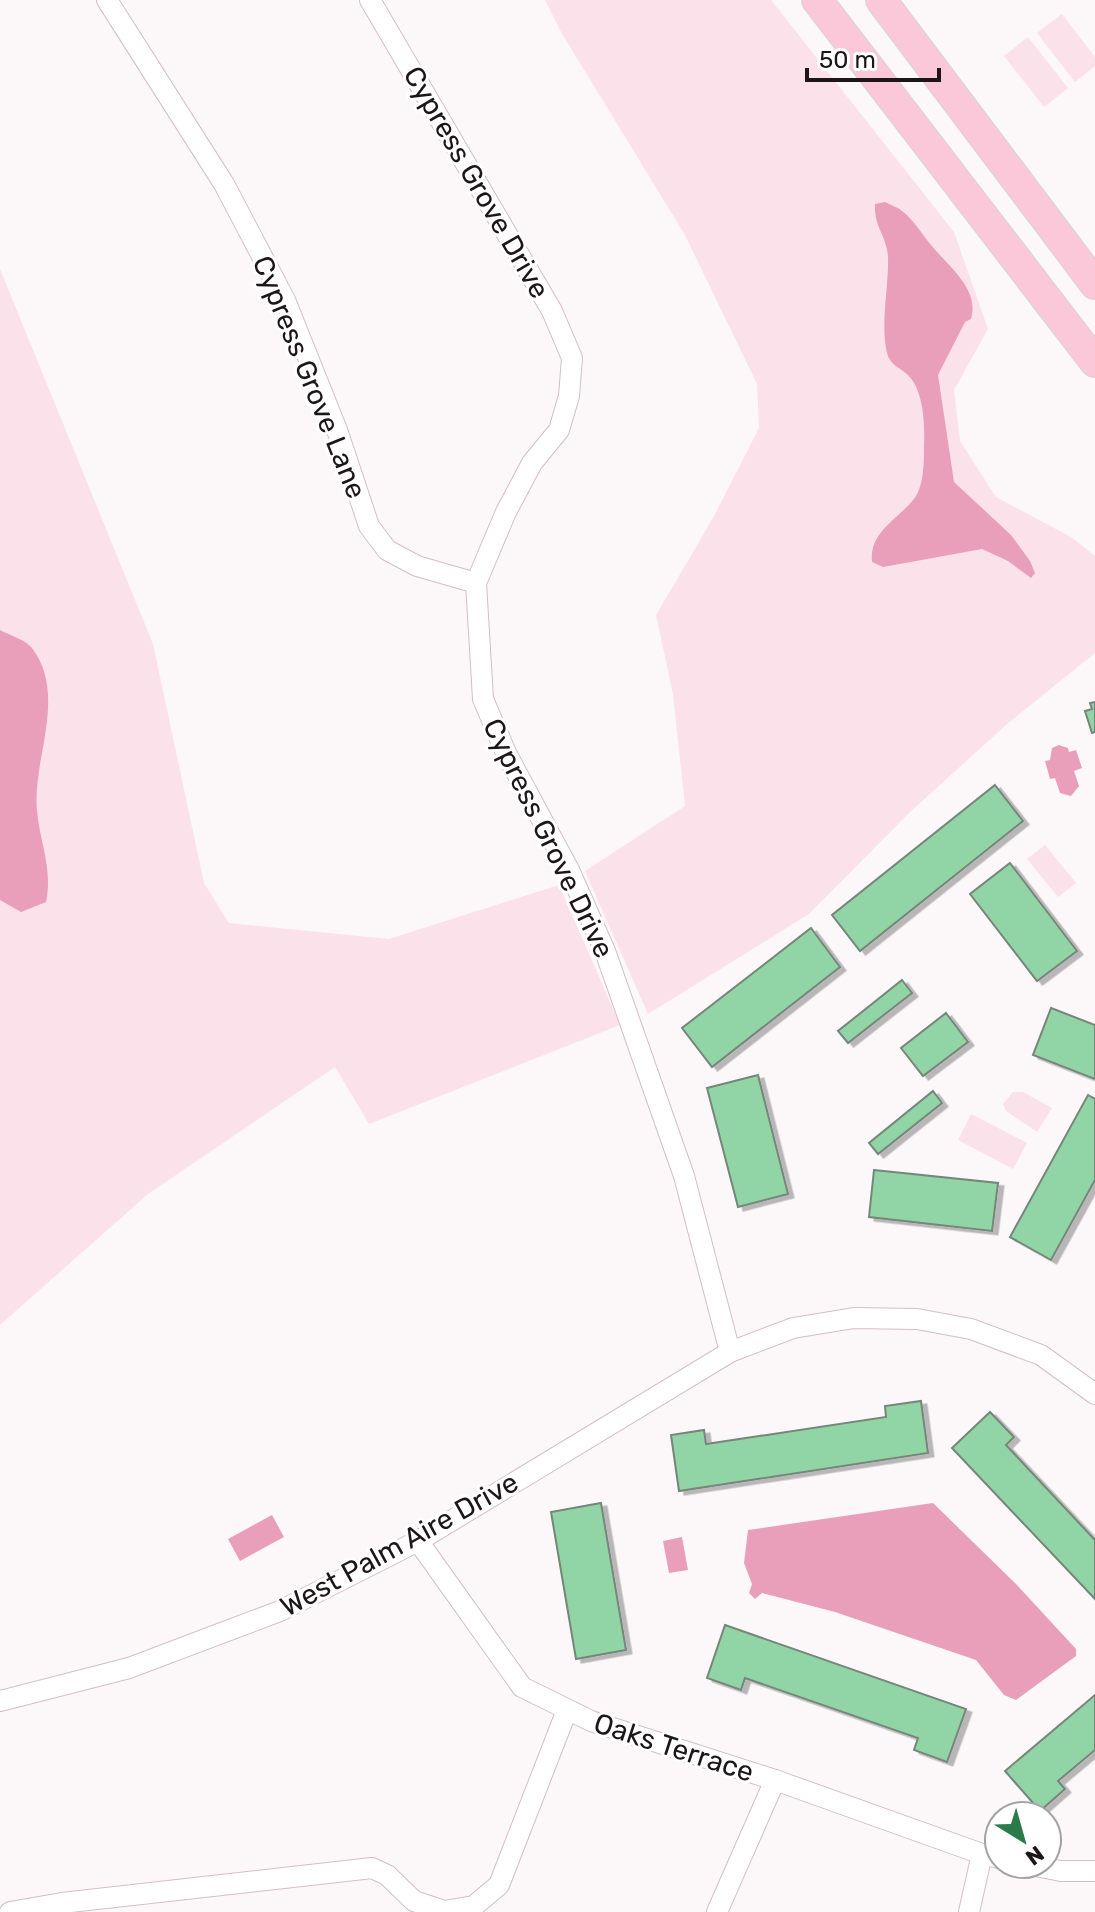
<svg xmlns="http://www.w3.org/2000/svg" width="1095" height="1912" viewBox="0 0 1095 1912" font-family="Rubik,sans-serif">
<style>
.green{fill:#fbe1e9}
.water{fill:#e99fb9}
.building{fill:#91d4a6;stroke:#76867a;stroke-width:2;filter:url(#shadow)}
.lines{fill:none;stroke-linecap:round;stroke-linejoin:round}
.minor-casing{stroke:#d4bec5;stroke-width:22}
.primary-casing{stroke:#d6d5d5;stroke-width:32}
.minor{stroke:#fff;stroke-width:20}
.primary{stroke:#fac8d9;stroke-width:30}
.labels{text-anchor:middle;stroke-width:6;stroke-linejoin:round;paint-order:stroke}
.street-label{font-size:28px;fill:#1d1618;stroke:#fff}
</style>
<defs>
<filter id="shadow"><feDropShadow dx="5.5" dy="3.5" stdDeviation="0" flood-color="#0004"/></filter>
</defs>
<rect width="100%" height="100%" fill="#fcf8f9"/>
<!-- green -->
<g class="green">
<polygon points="545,0 771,0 954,232 988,329 954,390 960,441 996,497 1071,537 1095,556 1095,653 1007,724 909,813 809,914 648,1014 585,871 685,806 673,694 656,615 713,518 759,428 757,384 685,235 561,32"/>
<polygon points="1062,14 1095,57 1095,66 1075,82 1037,33"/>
<polygon points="1028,37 1068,88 1044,107 1004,56"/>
<polygon points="0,269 153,644 204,883 229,923 389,939 559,885 620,1025 369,1124 335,1067 148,1194 0,1325"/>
<polygon points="1045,845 1076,883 1058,897 1027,859"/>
<polygon points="1013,1092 1023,1092 1052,1108 1037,1132 1006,1111 1003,1104"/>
<polygon points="971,1114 1027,1143 1013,1169 958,1140"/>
</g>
<!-- water -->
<g class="water">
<path d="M 885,202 C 890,205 898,207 902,211 C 913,219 922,234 931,245 C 948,266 980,289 971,319 L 965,322 L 938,375 L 954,482 L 1011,535 L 1030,561 L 1035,573 L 1031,578 L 1008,561 L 982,549 L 883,567 L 872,562 C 869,532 897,520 914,499 C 924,486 924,462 924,446 C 925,425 924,391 908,375 C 897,365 889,366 886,348 C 881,320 889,285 888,256 C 886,234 874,228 875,204 Z"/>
<path d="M 0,630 C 9,635 26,640 32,648 C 68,696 32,758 37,811 C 40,843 53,869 46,902 L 21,912 L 0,900 Z"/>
<polygon points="1059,745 1068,748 1069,752 1076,750 1082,768 1074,771 1079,786 1071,796 1060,793 1055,778 1050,779 1045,761 1050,760 1052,748"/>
<polygon points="933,1503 1016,1584 1076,1649 1076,1656 1016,1700 1004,1695 976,1660 835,1612 762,1593 755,1599 749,1593 752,1584 744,1563 748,1530"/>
<polygon points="272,1515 284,1537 240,1561 228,1539"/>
<polygon points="682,1537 688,1570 669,1573 663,1541"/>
</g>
<!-- building -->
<g class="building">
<polygon points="1095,702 1095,732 1092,733 1085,711 1092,709 1090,703"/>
<polygon points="995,785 1023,821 860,951 832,915"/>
<polygon points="1010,863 1077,951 1037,981 970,894"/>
<polygon points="811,928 840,967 712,1067 682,1028"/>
<polygon points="902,980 912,993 848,1043 838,1031"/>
<polygon points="1051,1008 1095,1025 1095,1079 1033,1055"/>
<polygon points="946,1013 968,1042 923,1076 901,1048"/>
<polygon points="758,1075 788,1194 738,1207 707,1088"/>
<polygon points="933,1091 942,1103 878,1154 869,1143"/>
<polygon points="1088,1095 1095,1099 1095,1180 1051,1260 1010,1237"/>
<polygon points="874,1170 998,1183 992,1231 869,1217"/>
<polygon points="921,1401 928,1453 679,1491 671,1435 704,1430 706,1444 886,1417 885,1406"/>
<polygon points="990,1412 1014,1437 1006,1445 1095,1540 1095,1599 952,1448"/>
<polygon points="601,1503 626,1650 576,1659 551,1512"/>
<polygon points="725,1625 966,1709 947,1762 914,1750 918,1738 745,1678 741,1690 707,1678"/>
<polygon points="1095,1695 1095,1750 1058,1781 1065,1789 1040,1811 1005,1771"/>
</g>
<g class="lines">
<defs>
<g id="minor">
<polyline points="107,0 224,184 285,300 337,430 369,526 387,550 417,566 476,583"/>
<polyline points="370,0 552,311 572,358 569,396 559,430 532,463 506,512 476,583 483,699 506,753 569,870 605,951 684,1176 730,1352"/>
<polyline points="418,1541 522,1687 591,1721 775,1780 982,1854 999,1858"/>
<polyline points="0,1701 129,1668 280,1611 418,1541 730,1352 793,1328 854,1318 917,1319 971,1329 1041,1355 1095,1394"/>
<polyline points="1026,1864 1061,1871 1095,1871"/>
<polyline points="10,1912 62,1903 372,1868 387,1875 414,1901 444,1911 474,1906 499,1885 567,1710"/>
<polyline points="717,1912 775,1780"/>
<polyline points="969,1912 982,1854"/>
</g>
<g id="primary">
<polyline points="817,0 1095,362"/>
<polyline points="881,0 1095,284"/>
</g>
</defs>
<!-- minor casing -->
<use href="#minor" class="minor-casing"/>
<!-- primary casing -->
<use href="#primary" class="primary-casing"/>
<!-- minor -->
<use href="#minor" class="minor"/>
<!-- primary -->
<use href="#primary" class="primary"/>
</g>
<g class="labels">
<!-- street labels -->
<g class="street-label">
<text transform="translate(477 182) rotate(60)" y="10">Cypress Grove Drive</text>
<text transform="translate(310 377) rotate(68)" y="10">Cypress Grove Lane</text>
<text transform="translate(549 838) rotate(64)" y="10">Cypress Grove Drive</text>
<text transform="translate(399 1544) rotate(-29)" y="10">West Palm Aire Drive</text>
<text transform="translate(674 1747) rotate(18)" y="10">Oaks Terrace</text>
</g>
</g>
<!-- north arrow -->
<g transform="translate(1023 1840) rotate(143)"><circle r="38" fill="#ffffff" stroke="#a5a2a3" stroke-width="2"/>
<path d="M0-6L14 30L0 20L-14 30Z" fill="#2a7a4a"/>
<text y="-12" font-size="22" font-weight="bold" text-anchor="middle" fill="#1d1618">N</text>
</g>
<!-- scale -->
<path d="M807 68v12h132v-12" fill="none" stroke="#1d1618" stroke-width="4"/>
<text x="819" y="68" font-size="24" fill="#1d1618" stroke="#ffffff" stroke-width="6" paint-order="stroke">50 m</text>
</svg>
